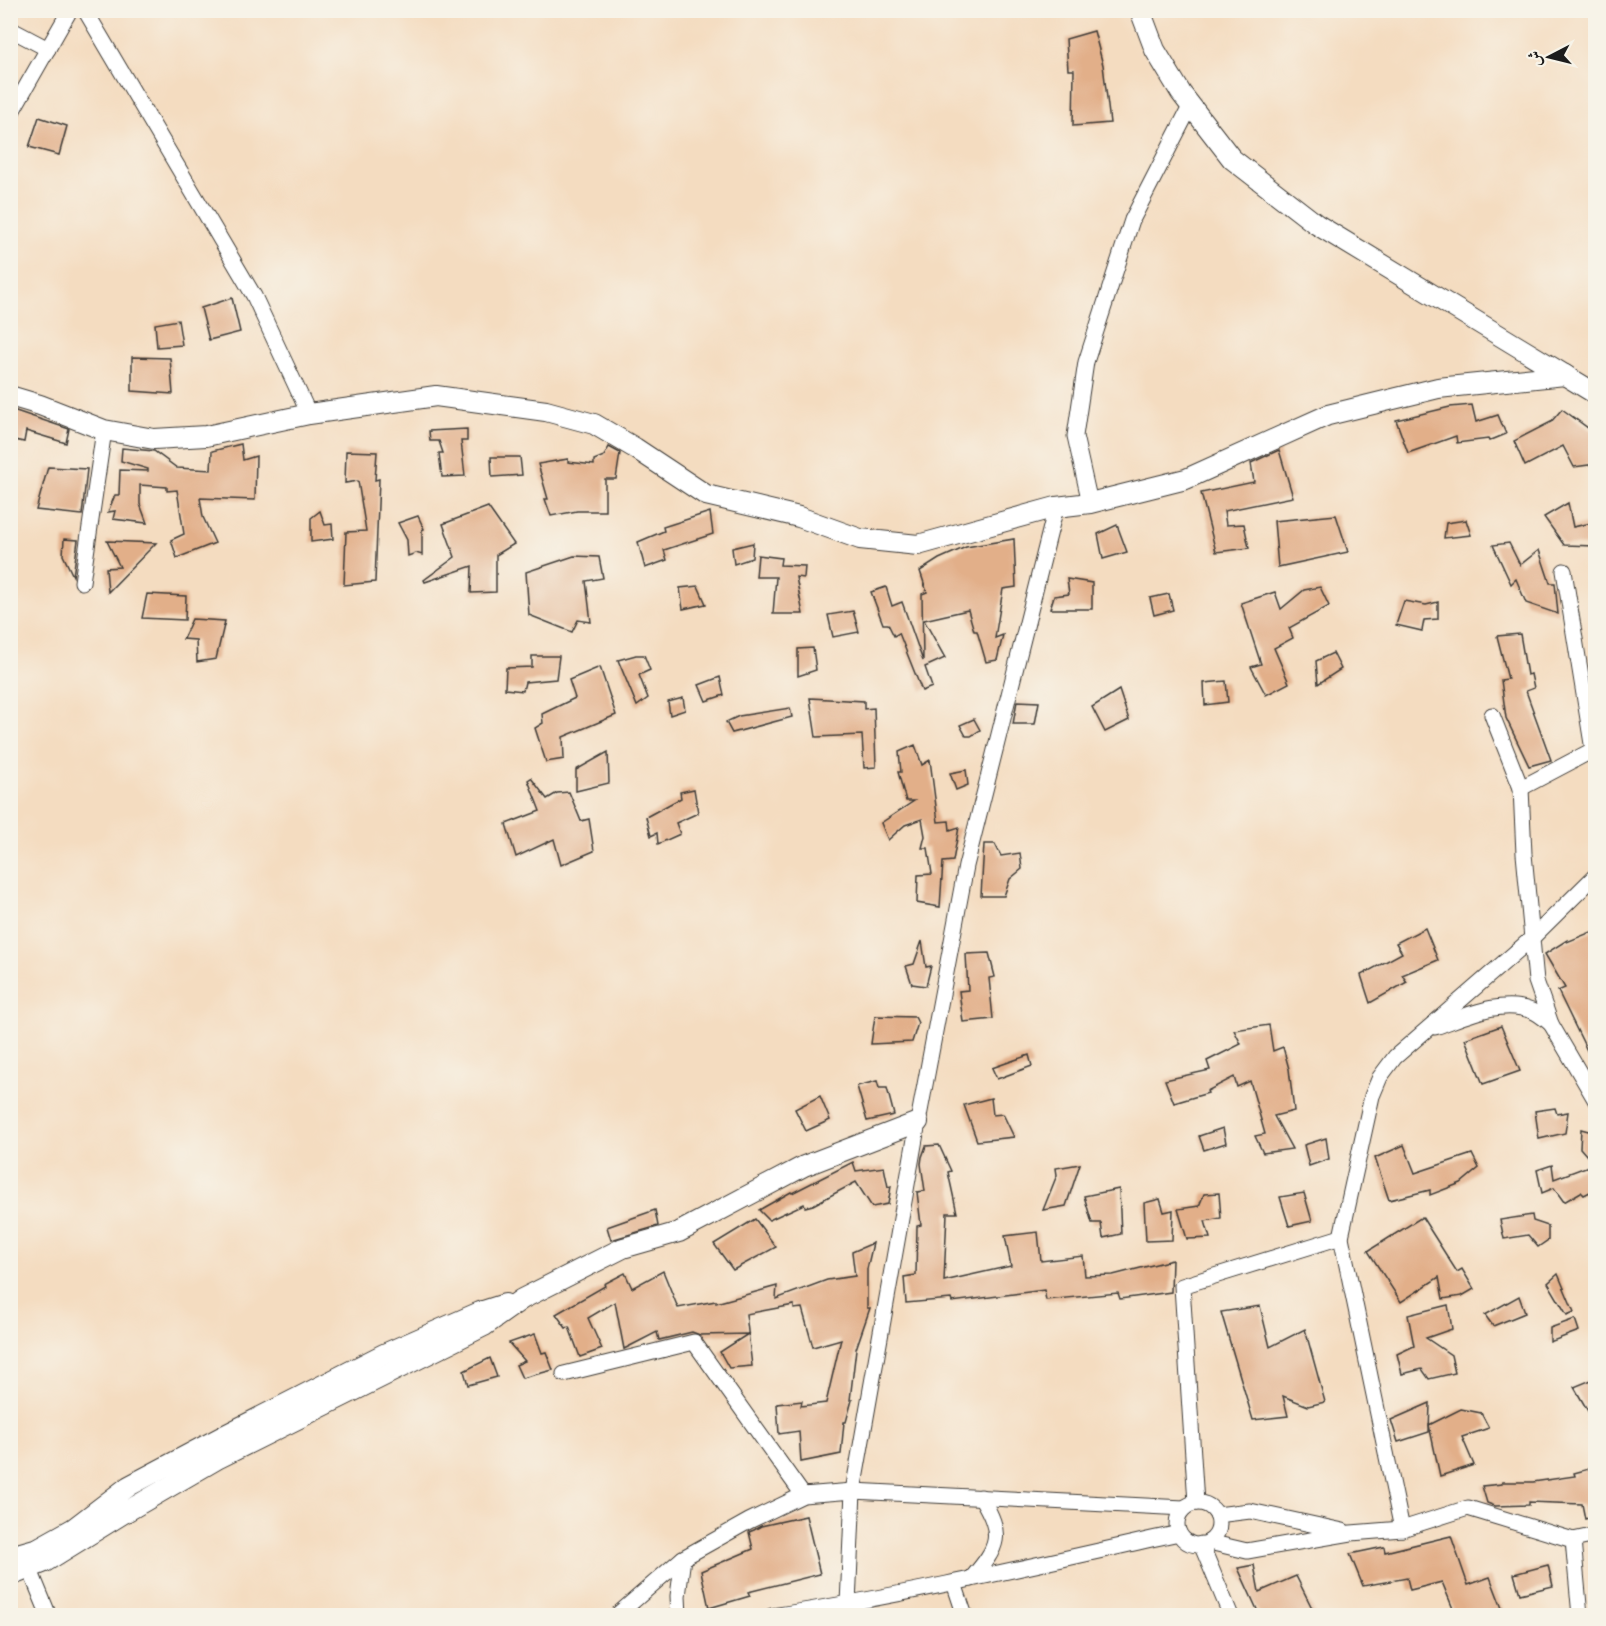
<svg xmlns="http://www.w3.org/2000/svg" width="1606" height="1626" viewBox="0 0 1606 1626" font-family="'Libre Caslon Text',Amiri,serif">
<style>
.building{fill:#e2af89}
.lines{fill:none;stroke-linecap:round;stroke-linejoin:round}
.minor-casing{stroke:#3c3935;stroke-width:17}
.tertiary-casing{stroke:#3c3935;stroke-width:22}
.minor{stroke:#fff;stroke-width:15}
.tertiary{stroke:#fff;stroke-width:20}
</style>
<rect width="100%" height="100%" fill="#f7f3e8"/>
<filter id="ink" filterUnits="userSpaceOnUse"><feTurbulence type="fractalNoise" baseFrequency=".0167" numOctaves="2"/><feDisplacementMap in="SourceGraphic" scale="12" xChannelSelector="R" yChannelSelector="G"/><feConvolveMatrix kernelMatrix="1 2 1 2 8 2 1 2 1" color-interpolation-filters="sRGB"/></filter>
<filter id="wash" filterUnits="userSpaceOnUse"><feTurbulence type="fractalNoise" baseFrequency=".008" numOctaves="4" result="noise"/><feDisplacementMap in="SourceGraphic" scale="24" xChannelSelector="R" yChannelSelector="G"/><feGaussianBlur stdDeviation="1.35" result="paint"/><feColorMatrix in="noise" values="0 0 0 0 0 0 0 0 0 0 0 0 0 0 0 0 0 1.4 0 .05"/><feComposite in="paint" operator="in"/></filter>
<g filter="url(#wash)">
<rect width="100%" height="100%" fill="#f4dcc0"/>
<g id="blocks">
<!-- building -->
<g class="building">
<polygon points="1094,31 1103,65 1110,123 1073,126 1074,70 1068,70 1066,39"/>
<polygon points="39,117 67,126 59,155 29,147"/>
<polygon points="232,298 240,332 209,340 201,308"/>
<polygon points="178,320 182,345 157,347 155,324"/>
<polygon points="132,357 170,358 173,394 132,391"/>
<polygon points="1472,405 1476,422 1498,415 1506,434 1489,441 1488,439 1457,443 1456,436 1408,453 1396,420 1450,407"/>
<polygon points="10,409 69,429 66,443 26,431 24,442 10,439"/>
<polygon points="1562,409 1596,434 1596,464 1574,467 1563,446 1525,466 1514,441 1551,422"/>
<polygon points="467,429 467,441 461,441 465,476 442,477 439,453 443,453 439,441 430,441 429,431"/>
<polygon points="241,444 243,460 256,456 255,500 200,498 203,517 215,543 177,558 171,540 184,534 177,490 167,491 167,487 140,485 140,504 147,523 113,519 115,511 108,512 115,495 119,495 120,470 148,471 148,469 121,461 122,448 154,451 177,468 211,470 212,451"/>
<polygon points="609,447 620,453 616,479 605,479 605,511 577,511 551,516 545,499 548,499 538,464 568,459 568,462 594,465 594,460 604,456"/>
<polygon points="1279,450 1293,497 1224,511 1226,525 1244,524 1249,548 1216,552 1201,493 1254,482 1251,463"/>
<polygon points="346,451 377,452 375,480 379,479 375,582 344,585 346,532 366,531 358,481 345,483"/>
<polygon points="491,457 520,457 522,475 492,477"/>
<polygon points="48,467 87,469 82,515 36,510"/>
<polygon points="1568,503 1573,527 1596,522 1596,546 1564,545 1544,517"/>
<polygon points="488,507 514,544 496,555 496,592 471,593 472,566 425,582 424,580 455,557 443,524"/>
<polygon points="320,511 325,525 332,524 333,539 311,542 311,518"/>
<polygon points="710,512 713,534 664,550 667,560 645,568 638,542 664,531 663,527"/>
<polygon points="1336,515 1348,552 1278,567 1274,521"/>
<polygon points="418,516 424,529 422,530 422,555 416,553 408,556 407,540 398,523"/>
<polygon points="1466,520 1471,535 1444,538 1446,523"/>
<polygon points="1117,525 1127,552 1103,559 1098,534"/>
<polygon points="64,539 78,540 73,576 63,555"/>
<polygon points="1014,539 1016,587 1003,589 995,638 1003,635 997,660 986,662 977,631 974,631 968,610 924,620 945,658 925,667 932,687 922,691 899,633 894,636 888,624 883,624 871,592 886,587 892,606 902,602 923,661 922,594 927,592 920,571 939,559 966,547"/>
<polygon points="107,541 156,543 108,592 106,568 120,567"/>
<polygon points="753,543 752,558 734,564 732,548"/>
<polygon points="1509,543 1520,565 1539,550 1550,583 1555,583 1558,614 1526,603 1516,579 1511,584 1493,545"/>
<polygon points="758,555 781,558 780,565 805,566 804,578 796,577 803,614 773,614 776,577 756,577"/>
<polygon points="574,556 599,557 603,578 586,581 591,622 578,620 572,632 529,615 526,572"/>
<polygon points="1067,579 1092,583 1092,609 1050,609 1054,596 1069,594"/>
<polygon points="698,586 706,604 683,609 680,588"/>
<polygon points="1320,587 1329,606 1289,628 1293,638 1274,648 1289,683 1266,695 1251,667 1261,664 1241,603 1275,592 1281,609 1304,590"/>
<polygon points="147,594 186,596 185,620 142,618"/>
<polygon points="1169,594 1173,610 1154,615 1150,598"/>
<polygon points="1404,601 1426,605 1438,602 1438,619 1424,620 1422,631 1396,625"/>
<polygon points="853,611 859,632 833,637 828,615"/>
<polygon points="192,619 225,621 216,659 197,662 196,640 183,639"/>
<polygon points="1520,634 1527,675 1531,674 1534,688 1526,691 1551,760 1529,766 1506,718 1501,680 1508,679 1497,636"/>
<polygon points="813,648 816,670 798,676 798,649"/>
<polygon points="1333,653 1341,669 1318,684 1316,661"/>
<polygon points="636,655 644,655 650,670 639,675 648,698 637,706 618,660"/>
<polygon points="532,656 559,656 556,679 525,682 523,691 505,689 506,668 532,667"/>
<polygon points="600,667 616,715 563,737 564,759 546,762 535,728 543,723 542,714 575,698 569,680"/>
<polygon points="720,677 724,695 706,701 699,685"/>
<polygon points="1226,681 1228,702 1205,705 1204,683"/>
<polygon points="1119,690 1129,720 1105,732 1092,707"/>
<polygon points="683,698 685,710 670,715 668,702"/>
<polygon points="810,698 864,701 864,709 874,708 876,767 864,768 862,735 816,737"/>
<polygon points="1017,701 1039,702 1035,724 1013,724"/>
<polygon points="790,708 792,717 732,733 726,722 739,716"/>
<polygon points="974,719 980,730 971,736 966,736 960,725"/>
<polygon points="915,745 922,765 930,760 938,822 949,821 950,830 959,827 953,861 943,862 940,907 917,903 918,875 932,874 928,848 922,848 925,836 922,819 905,825 888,840 881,823 914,801 906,801 898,772 901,772 899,752"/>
<polygon points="608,752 609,783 576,791 576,770"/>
<polygon points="966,770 968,785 956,790 950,773"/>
<polygon points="531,778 547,799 557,793 569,792 581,821 589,819 594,851 561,865 554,839 516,857 506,824 540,811 528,780"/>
<polygon points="694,789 698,813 676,823 680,834 658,844 657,833 651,836 646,817 681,798 680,792"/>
<polygon points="984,844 995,844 1001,856 1020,853 1022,869 1010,879 1004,896 981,896"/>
<polygon points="1425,928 1438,960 1402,975 1407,982 1370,1003 1361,975 1402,953 1396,943"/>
<polygon points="1596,930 1596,1069 1558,991 1565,988 1545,954 1567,940 1567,942"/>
<polygon points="922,941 926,967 931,966 926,986 912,984 906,966 914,964"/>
<polygon points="989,953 995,977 989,978 993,1019 963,1022 959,991 968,990 966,954"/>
<polygon points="875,1016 915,1017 918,1023 912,1042 871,1044"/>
<polygon points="1269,1025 1273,1051 1283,1047 1289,1069 1294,1111 1274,1116 1292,1149 1263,1153 1255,1136 1265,1134 1250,1081 1237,1087 1234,1077 1207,1091 1208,1093 1174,1103 1165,1080 1210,1070 1207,1061 1241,1044 1234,1030"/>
<polygon points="1501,1026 1520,1071 1483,1084 1465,1039"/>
<polygon points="1029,1055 1032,1066 997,1079 992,1068"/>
<polygon points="877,1081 879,1088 887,1088 894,1115 867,1121 857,1086"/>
<polygon points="820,1096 830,1120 806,1131 795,1109"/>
<polygon points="991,1098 993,1115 1003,1114 1014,1137 977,1141 964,1105"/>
<polygon points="1555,1108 1557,1114 1568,1112 1565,1133 1539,1139 1535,1111"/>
<polygon points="1223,1128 1226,1143 1204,1150 1199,1136"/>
<polygon points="1581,1129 1596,1133 1596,1189 1584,1195 1581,1192 1564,1202 1554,1188 1542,1193 1537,1170 1552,1165 1554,1179 1594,1164 1580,1148"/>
<polygon points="1326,1138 1329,1159 1309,1166 1304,1145"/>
<polygon points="939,1145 951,1171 948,1172 957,1213 947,1213 944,1281 1011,1266 1005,1236 1038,1232 1041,1261 1083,1256 1085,1276 1113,1275 1172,1260 1171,1292 1120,1299 1118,1293 1046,1300 1044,1290 952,1302 951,1299 906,1303 904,1277 916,1275 917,1226 921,1225 917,1192 925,1191 921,1164 922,1157 926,1146"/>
<polygon points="1404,1145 1415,1173 1472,1154 1479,1168 1461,1183 1430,1195 1430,1190 1389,1200 1375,1158"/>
<polygon points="853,1162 856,1171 884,1167 888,1187 891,1186 888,1204 872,1207 856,1182 813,1205 805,1207 804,1204 769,1220 759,1210 791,1192 792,1193"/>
<polygon points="1080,1164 1066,1206 1043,1210 1057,1175 1056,1168"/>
<polygon points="1119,1189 1121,1234 1103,1238 1101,1223 1092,1223 1084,1196"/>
<polygon points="1219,1193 1221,1218 1205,1221 1210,1238 1187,1239 1178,1209 1199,1206 1204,1194"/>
<polygon points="1304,1193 1312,1221 1289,1226 1280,1197"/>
<polygon points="1160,1199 1164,1212 1173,1210 1172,1240 1146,1241 1144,1203"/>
<polygon points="655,1210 658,1226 611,1240 607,1227"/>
<polygon points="1532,1215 1533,1221 1548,1226 1548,1240 1538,1247 1528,1235 1504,1239 1500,1220"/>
<polygon points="1422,1217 1457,1272 1462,1269 1474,1289 1462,1296 1443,1299 1439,1277 1401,1302 1368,1251"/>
<polygon points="755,1219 776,1247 733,1270 714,1244"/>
<polygon points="873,1243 867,1269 867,1308 870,1308 856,1349 850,1400 852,1400 846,1422 844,1422 841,1454 801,1462 799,1431 779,1434 777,1404 802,1401 801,1406 826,1403 841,1339 813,1347 802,1308 794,1309 794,1305 746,1314 752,1366 729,1368 720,1352 748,1334 700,1335 692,1332 659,1340 657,1332 624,1349 615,1302 588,1318 602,1349 580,1357 569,1327 566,1328 556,1314 605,1286 604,1284 625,1273 632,1288 663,1271 678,1308 716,1301 716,1303 777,1286 776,1299 827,1280 855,1276 852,1252"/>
<polygon points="1558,1274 1574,1312 1567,1315 1548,1283"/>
<polygon points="1519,1296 1525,1313 1493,1326 1485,1315"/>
<polygon points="1448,1305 1452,1329 1426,1338 1451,1355 1455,1373 1429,1379 1422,1369 1402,1374 1397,1354 1414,1346 1408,1315"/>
<polygon points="1260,1306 1270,1347 1305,1329 1325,1402 1308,1406 1283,1396 1288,1416 1253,1420 1221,1312"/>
<polygon points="1575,1319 1579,1331 1550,1342 1550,1328"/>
<polygon points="535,1334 542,1353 546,1352 553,1370 522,1378 516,1365 525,1361 509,1343"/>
<polygon points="490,1358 497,1377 468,1385 464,1371"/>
<polygon points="1596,1378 1596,1425 1574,1387"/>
<polygon points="1430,1403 1429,1432 1398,1442 1391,1420"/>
<polygon points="1461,1409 1481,1413 1489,1428 1462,1437 1474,1465 1440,1476 1429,1425"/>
<polygon points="1596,1467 1596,1516 1585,1519 1582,1504 1529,1502 1529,1505 1495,1506 1487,1503 1482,1486 1502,1484 1502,1482 1533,1482 1575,1476 1574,1473"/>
<polygon points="806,1516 820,1574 748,1592 750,1596 709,1608 701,1571 753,1549 749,1532 754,1530 761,1526"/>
<polygon points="1451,1536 1468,1585 1490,1577 1505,1616 1456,1616 1442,1582 1410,1590 1407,1578 1363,1586 1350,1554 1384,1547 1385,1552"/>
<polygon points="1254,1565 1259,1592 1296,1576 1316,1616 1260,1616 1238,1568"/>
<polygon points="1548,1565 1553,1586 1520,1594 1514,1574"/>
</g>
</g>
</g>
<g filter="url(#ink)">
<use href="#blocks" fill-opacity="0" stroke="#3c3935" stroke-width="1.5"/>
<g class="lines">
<defs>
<g id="minor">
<polyline points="85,10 254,296 309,414"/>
<polyline points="10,29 48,49"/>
<polyline points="10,115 70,10"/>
<polyline points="1090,503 1075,436 1086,362 1132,220 1191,105"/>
<polyline points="1056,507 966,866 918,1122 853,1491 1184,1508"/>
<polyline points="82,582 104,430"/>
<polyline points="1492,715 1521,788 1524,854 1536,981 1551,1024 1596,1101"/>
<polyline points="1521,788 1593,750 1564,571"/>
<path d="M 1435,1027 C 1464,1017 1501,998 1532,1011 C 1538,1013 1545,1019 1551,1024"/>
<polyline points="564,1374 694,1342 803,1495"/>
<polyline points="1196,1503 1182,1286 1341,1237"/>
<circle cx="1198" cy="1524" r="21"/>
<polyline points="1217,1515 1250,1511 1343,1531"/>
<polyline points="1402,1529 1341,1237 1372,1096 1380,1077 1395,1057 1531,939 1596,875"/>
<polyline points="1573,1540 1580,1616"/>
<polyline points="1209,1542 1247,1551 1351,1533 1402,1529 1468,1508 1573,1540 1596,1535"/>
<polyline points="1201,1544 1231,1616"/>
<polyline points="26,1560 49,1616"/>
<path d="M 971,1579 C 999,1546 1004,1536 981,1497"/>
<polyline points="954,1583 965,1616"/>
<polyline points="616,1616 683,1558 749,1521 803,1495 853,1491 848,1604"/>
<polyline points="679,1616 678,1596 683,1558"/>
<path d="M 772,1616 C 909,1595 1044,1563 1179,1533"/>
</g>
<g id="tertiary">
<polyline points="1140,10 1155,50 1181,93 1232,159 1316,224 1596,394"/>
<polyline points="10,396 40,405 104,430 154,439 206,436 309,414 436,396 546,411 594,424 635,448 706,495 799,517 860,539 918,545 1056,507 1090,503 1186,479 1328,415 1438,388 1565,375"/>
<polyline points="10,1556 38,1548 74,1528 129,1486 227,1434 384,1354 480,1312 505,1304"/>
<polyline points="10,1576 45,1562 124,1513 217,1459 484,1326 522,1299 623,1248 679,1232 804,1166 918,1122"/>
</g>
</defs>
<!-- minor casing -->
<use href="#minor" class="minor-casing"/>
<!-- tertiary casing -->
<use href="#tertiary" class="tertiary-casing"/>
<!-- minor -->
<use href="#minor" class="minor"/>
<!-- tertiary -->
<use href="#tertiary" class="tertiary"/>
</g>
</g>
<!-- margin -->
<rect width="1606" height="1626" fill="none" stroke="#f7f3e8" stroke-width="36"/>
<!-- north arrow -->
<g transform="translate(1549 57) rotate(263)" stroke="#f7f3e8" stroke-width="4.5" paint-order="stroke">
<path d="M0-4.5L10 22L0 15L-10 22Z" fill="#1c1c1c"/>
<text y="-9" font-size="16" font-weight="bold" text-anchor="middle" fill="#1c1c1c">ش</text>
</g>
</svg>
